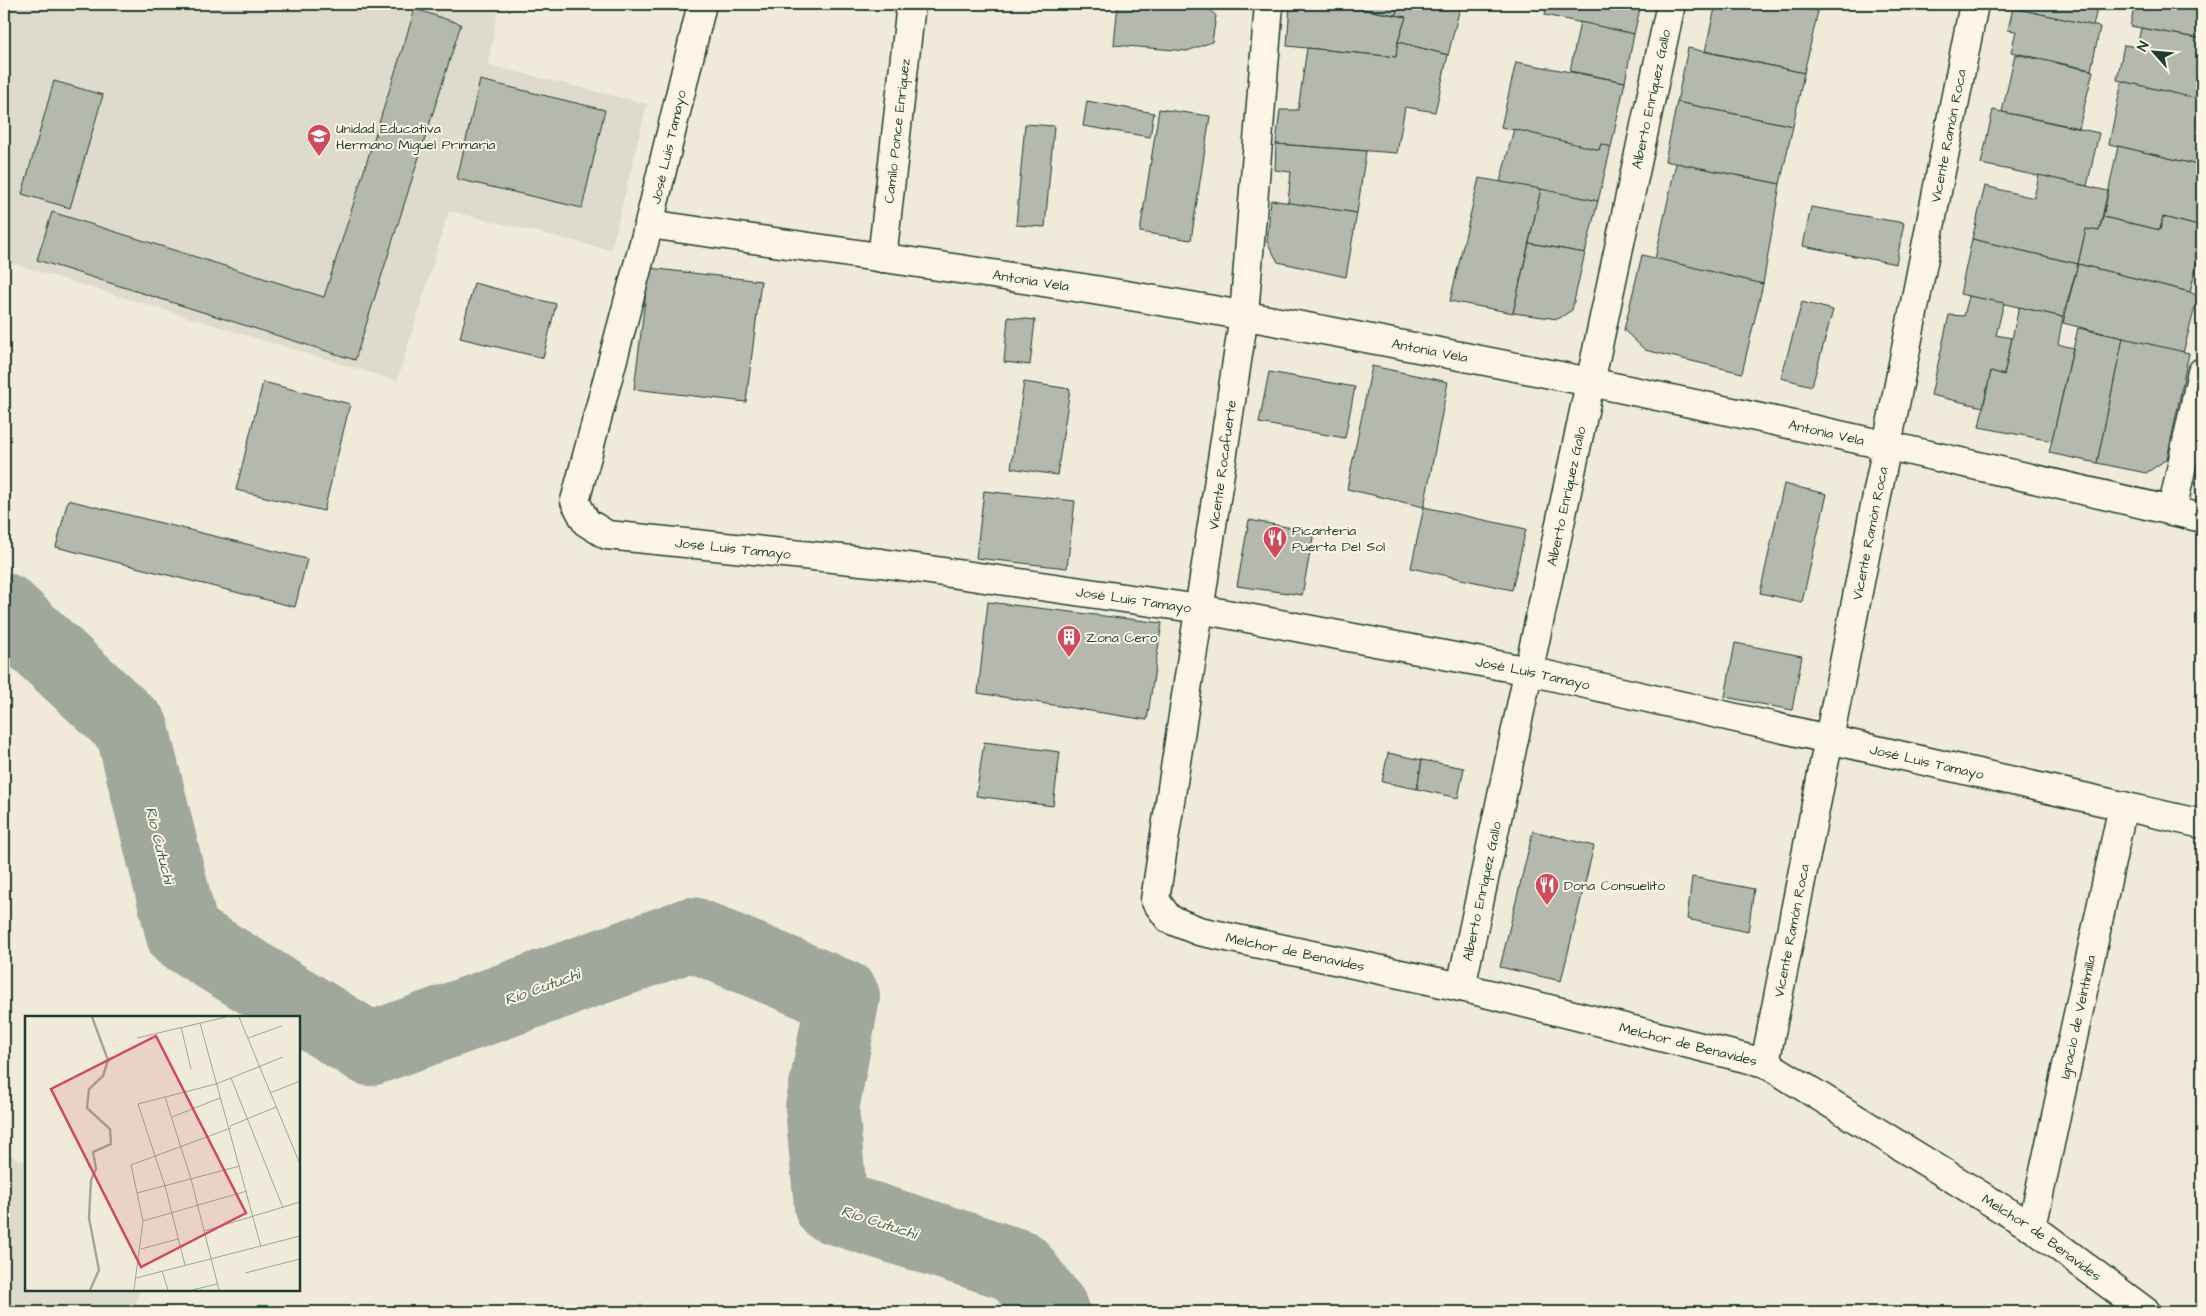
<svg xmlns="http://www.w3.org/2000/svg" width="2206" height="1316" viewBox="0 0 2206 1316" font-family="'Architects Daughter',sans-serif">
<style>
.built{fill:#dedbcc}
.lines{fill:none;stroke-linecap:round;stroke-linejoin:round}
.river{stroke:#9fa89a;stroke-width:74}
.building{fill:#b5b9ad;stroke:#1f3d34}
.minor-casing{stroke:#1f3d34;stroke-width:31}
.minor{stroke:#fcf5e5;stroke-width:28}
.labels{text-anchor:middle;stroke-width:4;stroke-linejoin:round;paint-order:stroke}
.street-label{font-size:14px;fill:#1f3d34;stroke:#fcf5e5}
.poi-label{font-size:14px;fill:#1f3d34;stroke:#fcf5e5;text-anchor:start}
.water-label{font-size:15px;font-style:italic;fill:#455d53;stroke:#fcf5e5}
.inset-river{fill:none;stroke:#9fa89a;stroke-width:2.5}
.inset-road{fill:none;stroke:#9ca598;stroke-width:1}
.view{fill:#d1495b;fill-opacity:0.15;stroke:#d1495b;stroke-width:2.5}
.inset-edge{fill:none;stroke:#1f3d34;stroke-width:2.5}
</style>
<rect width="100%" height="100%" fill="#efeada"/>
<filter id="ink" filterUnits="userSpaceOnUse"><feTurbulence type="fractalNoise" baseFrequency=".02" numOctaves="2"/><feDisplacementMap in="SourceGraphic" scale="10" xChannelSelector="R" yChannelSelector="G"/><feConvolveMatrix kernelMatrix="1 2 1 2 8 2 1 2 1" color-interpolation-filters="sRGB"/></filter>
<g filter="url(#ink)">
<!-- built -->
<g class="built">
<polygon points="4,4 499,4 488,65 647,104 611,250 449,211 397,381 4,261"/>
<polygon points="4,1153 26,1162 26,1290 139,1290 134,1312 4,1312"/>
</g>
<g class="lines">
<!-- river -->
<polyline class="river" points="4,610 132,729 183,935 370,1049 692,934 843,997 822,1108 831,1206 1018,1266 1053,1312"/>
</g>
<!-- building -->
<g class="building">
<polygon points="1118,4 1205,4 1216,16 1212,42 1187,51 1114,45"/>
<polygon points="1290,4 1329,4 1406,17 1398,42 1396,57 1287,46"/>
<polygon points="1330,4 1398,4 1396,15"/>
<polygon points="1398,4 1461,4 1448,55 1398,42 1406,17 1396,15"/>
<polygon points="1547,4 1641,4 1634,34 1545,15"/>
<polygon points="1716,4 1755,6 1755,4 1785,4 1818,11 1804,73 1705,51"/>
<polygon points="1803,4 1822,4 1821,8"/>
<polygon points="2014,4 2098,4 2093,26 2013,8"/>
<polygon points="2135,4 2202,4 2202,39 2130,26"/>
<polygon points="2013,8 2100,27 2091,70 2011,52 2016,31 2008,30"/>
<polygon points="415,9 461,24 355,360 37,260 52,212 324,297"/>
<polygon points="1580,22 1634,34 1625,82 1570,71"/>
<polygon points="2141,28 2202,39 2202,100 2117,80 2124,45 2137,47"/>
<polygon points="1398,42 1448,55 1435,112 1405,107 1397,153 1276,144 1280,110 1298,110 1307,48 1396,57"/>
<polygon points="1688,48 1804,73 1793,126 1677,102"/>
<polygon points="2015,54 2093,71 2079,128 2002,112"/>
<polygon points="1516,62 1625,82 1611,147 1601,144 1599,150 1501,127"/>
<polygon points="480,80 605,110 582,208 457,179"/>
<polygon points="54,81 103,95 70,208 22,194"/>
<polygon points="2122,81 2202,100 2202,166 2109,144"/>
<polygon points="1087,101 1154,113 1150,137 1083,126"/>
<polygon points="1677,102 1793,126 1780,184 1665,161"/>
<polygon points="1159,109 1210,116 1191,240 1140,232"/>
<polygon points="1993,110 2099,133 2087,186 1981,164"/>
<polygon points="1025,124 1054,126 1045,227 1016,225"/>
<polygon points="1514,129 1599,150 1601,144 1611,147 1598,201 1500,182"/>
<polygon points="1276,144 1366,151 1357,213 1288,203 1291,172 1275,170"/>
<polygon points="2118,146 2202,166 2202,227 2163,217 2160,230 2103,217"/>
<polygon points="1676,163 1780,184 1763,284 1655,259"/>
<polygon points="2039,175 2108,191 2099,231 2086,229 2078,264 1972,239 1985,186 2034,198"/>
<polygon points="1479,178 1541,189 1513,313 1450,301"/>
<polygon points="1541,189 1598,201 1585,253 1529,243"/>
<polygon points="1271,200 1357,213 1346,277 1278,262 1267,242"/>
<polygon points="1811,207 1904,223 1896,264 1803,246"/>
<polygon points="2103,217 2160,230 2163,217 2202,227 2202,244 2190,292 2078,264 2086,229 2099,231"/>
<polygon points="1972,239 2078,264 2063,317 1960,294"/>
<polygon points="1529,243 1585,253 1572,310 1558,319 1513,313"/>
<polygon points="1642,255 1763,284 1742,373 1645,350 1624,330"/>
<polygon points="2078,264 2190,292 2198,296 2183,353 2063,323"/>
<polygon points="649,268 761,281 746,402 634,389"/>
<polygon points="474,283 556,304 543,358 460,338"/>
<polygon points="1969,296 2004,303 1996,335 2012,338 2004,375 1991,371 1983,407 1931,395 1949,315 1964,316"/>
<polygon points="1802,302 1833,310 1812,386 1781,378"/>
<polygon points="2019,307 2063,317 2058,344 2073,348 2052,441 1979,427 1991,371 2004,375"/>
<polygon points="1008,317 1035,320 1030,365 1004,362"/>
<polygon points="2078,328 2123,338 2097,463 2049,453"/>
<polygon points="2123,338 2189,353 2167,459 2146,473 2097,463"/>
<polygon points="1372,366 1448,382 1424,507 1347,489"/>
<polygon points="1269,372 1355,387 1345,438 1259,423"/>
<polygon points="263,382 350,404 324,511 236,490"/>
<polygon points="1024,382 1070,389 1057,475 1011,468"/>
<polygon points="1784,484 1827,494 1802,602 1760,593"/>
<polygon points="984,491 1075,501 1067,568 976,558"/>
<polygon points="68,500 307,559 295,607 56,547"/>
<polygon points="1424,507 1526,529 1512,590 1411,568"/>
<polygon points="1249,520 1314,532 1302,595 1237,586"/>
<polygon points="988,602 1162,623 1147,720 978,693"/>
<polygon points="1735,643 1802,656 1792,710 1725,697"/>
<polygon points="984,742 1060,752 1053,806 976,796"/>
<polygon points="1388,753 1422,760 1417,789 1382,782"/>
<polygon points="1422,760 1464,768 1458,798 1417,789"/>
<polygon points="1533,831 1594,846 1561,981 1500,967"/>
<polygon points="1692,877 1754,889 1748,932 1687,919"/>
</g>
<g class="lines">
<defs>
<g id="minor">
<path id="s1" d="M 702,4 L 649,224 L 575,501 L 586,522 L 607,535 L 881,563 L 1200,609 L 1529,671 L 2202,824"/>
<path id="s2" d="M 1269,4 L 1244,315 L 1155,900 L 1169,919 L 1199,931 L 1461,987 L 1765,1063 L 2032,1227 L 2146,1312"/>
<path id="s3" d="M 649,224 C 848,253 1048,280 1246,316 C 1567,373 1885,443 2202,518"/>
<path id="s4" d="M 882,258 L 911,4"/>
<polyline points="2172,511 2202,372"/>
<path id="s5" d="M 1461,987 L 1671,4"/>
<path id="s6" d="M 1765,1063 L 1974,4"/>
<path id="s7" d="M 2032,1227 L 2123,806"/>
</g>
</defs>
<!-- minor casing -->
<use href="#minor" class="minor-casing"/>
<!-- minor -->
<use href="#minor" class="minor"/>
</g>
</g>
<!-- icons -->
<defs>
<symbol id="school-pin" viewBox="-11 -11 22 30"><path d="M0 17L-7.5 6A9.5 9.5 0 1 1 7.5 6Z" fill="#d1495b" stroke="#fcf5e5"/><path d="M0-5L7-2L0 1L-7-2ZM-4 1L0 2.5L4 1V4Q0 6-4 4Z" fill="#fff"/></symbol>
<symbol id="restaurant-pin" viewBox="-11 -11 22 30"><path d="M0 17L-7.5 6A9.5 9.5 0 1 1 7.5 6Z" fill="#d1495b" stroke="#fcf5e5"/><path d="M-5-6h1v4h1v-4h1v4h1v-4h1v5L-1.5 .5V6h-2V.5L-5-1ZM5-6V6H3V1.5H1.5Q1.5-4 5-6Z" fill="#fff"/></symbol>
<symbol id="building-pin" viewBox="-11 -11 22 30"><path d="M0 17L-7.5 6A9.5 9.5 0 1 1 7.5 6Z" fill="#d1495b" stroke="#fcf5e5"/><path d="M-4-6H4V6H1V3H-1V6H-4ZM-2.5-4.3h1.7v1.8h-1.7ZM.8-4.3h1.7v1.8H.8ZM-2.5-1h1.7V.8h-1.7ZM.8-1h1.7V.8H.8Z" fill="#fff"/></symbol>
</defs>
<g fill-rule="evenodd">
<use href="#school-pin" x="305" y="122" width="28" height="38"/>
<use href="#restaurant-pin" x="1261" y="524" width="28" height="38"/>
<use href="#building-pin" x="1055" y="623" width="28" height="38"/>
<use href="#restaurant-pin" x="1533" y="871" width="28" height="38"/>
</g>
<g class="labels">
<!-- street labels -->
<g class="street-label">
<text dy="5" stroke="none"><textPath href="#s5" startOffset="908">Alberto Enríquez Gallo</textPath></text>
<text dy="5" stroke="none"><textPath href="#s4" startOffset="128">Camilo Ponce Enríquez</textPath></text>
<text dy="5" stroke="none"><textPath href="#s6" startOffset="945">Vicente Ramón Roca</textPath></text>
<text transform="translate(668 147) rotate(-77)" y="5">José Luis Tamayo</text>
<text dy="5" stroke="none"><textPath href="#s3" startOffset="386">Antonia Vela</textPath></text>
<text dy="5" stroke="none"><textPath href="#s3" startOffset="791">Antonia Vela</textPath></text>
<text dy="5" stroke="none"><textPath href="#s3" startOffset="1196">Antonia Vela</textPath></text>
<text transform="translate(1222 465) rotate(-82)" y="5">Vicente Rocafuerte</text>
<text dy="5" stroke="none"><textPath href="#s5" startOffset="502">Alberto Enríquez Gallo</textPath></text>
<text dy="5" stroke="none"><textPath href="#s6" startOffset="540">Vicente Ramón Roca</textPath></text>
<text dy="5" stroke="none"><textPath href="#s1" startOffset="688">José Luis Tamayo</textPath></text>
<text dy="5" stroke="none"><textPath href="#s1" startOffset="1092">José Luis Tamayo</textPath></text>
<text dy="5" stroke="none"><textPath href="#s1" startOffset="1498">José Luis Tamayo</textPath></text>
<text dy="5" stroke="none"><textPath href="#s1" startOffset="1902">José Luis Tamayo</textPath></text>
<text dy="5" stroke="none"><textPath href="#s5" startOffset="98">Alberto Enríquez Gallo</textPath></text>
<text dy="5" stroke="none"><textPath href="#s6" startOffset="135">Vicente Ramón Roca</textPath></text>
<text dy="5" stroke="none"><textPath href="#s2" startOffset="1058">Melchor de Benavides</textPath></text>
<text dy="5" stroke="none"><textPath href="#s7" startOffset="215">Ignacio de Veintimilla</textPath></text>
<text dy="5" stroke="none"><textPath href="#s2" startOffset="1462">Melchor de Benavides</textPath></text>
<text dy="5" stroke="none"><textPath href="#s2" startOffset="1868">Melchor de Benavides</textPath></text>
</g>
<!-- poi labels -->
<g class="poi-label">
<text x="336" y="133">Unidad Educativa<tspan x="336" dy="16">Hermano Miguel Primaria</tspan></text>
<text x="1292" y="535">Picanteria<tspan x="1292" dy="16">Puerta Del Sol</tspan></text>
<text x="1086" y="642">Zona Cero</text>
<text x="1564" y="890">Dona Consuelito</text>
</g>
<!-- water labels -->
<g class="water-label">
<text transform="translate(160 845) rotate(76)" y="5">Río Cutuchi</text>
<text transform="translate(542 987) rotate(-20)" y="5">Río Cutuchi</text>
<text transform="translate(879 1222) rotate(18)" y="5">Río Cutuchi</text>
</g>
</g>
<!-- overview -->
<g transform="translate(25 1016)">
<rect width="275" height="275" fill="#efeada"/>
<path class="inset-river" d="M 65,274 L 74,254 L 64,202 L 66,164 L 71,153 L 68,136 L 86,128 L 85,113 L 62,92 L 64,73 L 78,60 L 83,44 L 67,1"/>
<path class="inset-road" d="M 214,1 L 275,148M 175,7 L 236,231M 156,11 L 166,53M 112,22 L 201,1M 223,22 L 257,10M 206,62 L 258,192M 245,77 L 275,65M 140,81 L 166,163 L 194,274M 147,101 L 195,82M 205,110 L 251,91M 112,177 L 215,150M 118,205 L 222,175M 179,215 L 275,186M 116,233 L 153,223M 160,249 L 140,170 L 113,88 L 191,68 L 258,41M 137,255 L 143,274M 220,257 L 275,243M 111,262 L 275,220M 109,274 L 118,205 L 106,149 L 206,112M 167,274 L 192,268"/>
<path class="view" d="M 131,20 L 221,197 L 116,251 L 26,73 Z"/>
<rect width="275" height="275" class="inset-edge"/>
</g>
<!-- margin -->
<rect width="2206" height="1316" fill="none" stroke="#fcf5e5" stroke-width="20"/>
<rect x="10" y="10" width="2186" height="1296" fill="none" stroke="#1f3d34" stroke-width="2" filter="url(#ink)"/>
<!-- north arrow -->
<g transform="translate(2154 52) rotate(297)" stroke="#fcf5e5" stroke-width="4" paint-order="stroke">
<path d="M0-4L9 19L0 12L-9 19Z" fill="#1f3d34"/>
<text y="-8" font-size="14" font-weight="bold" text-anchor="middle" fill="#1f3d34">N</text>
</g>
</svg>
